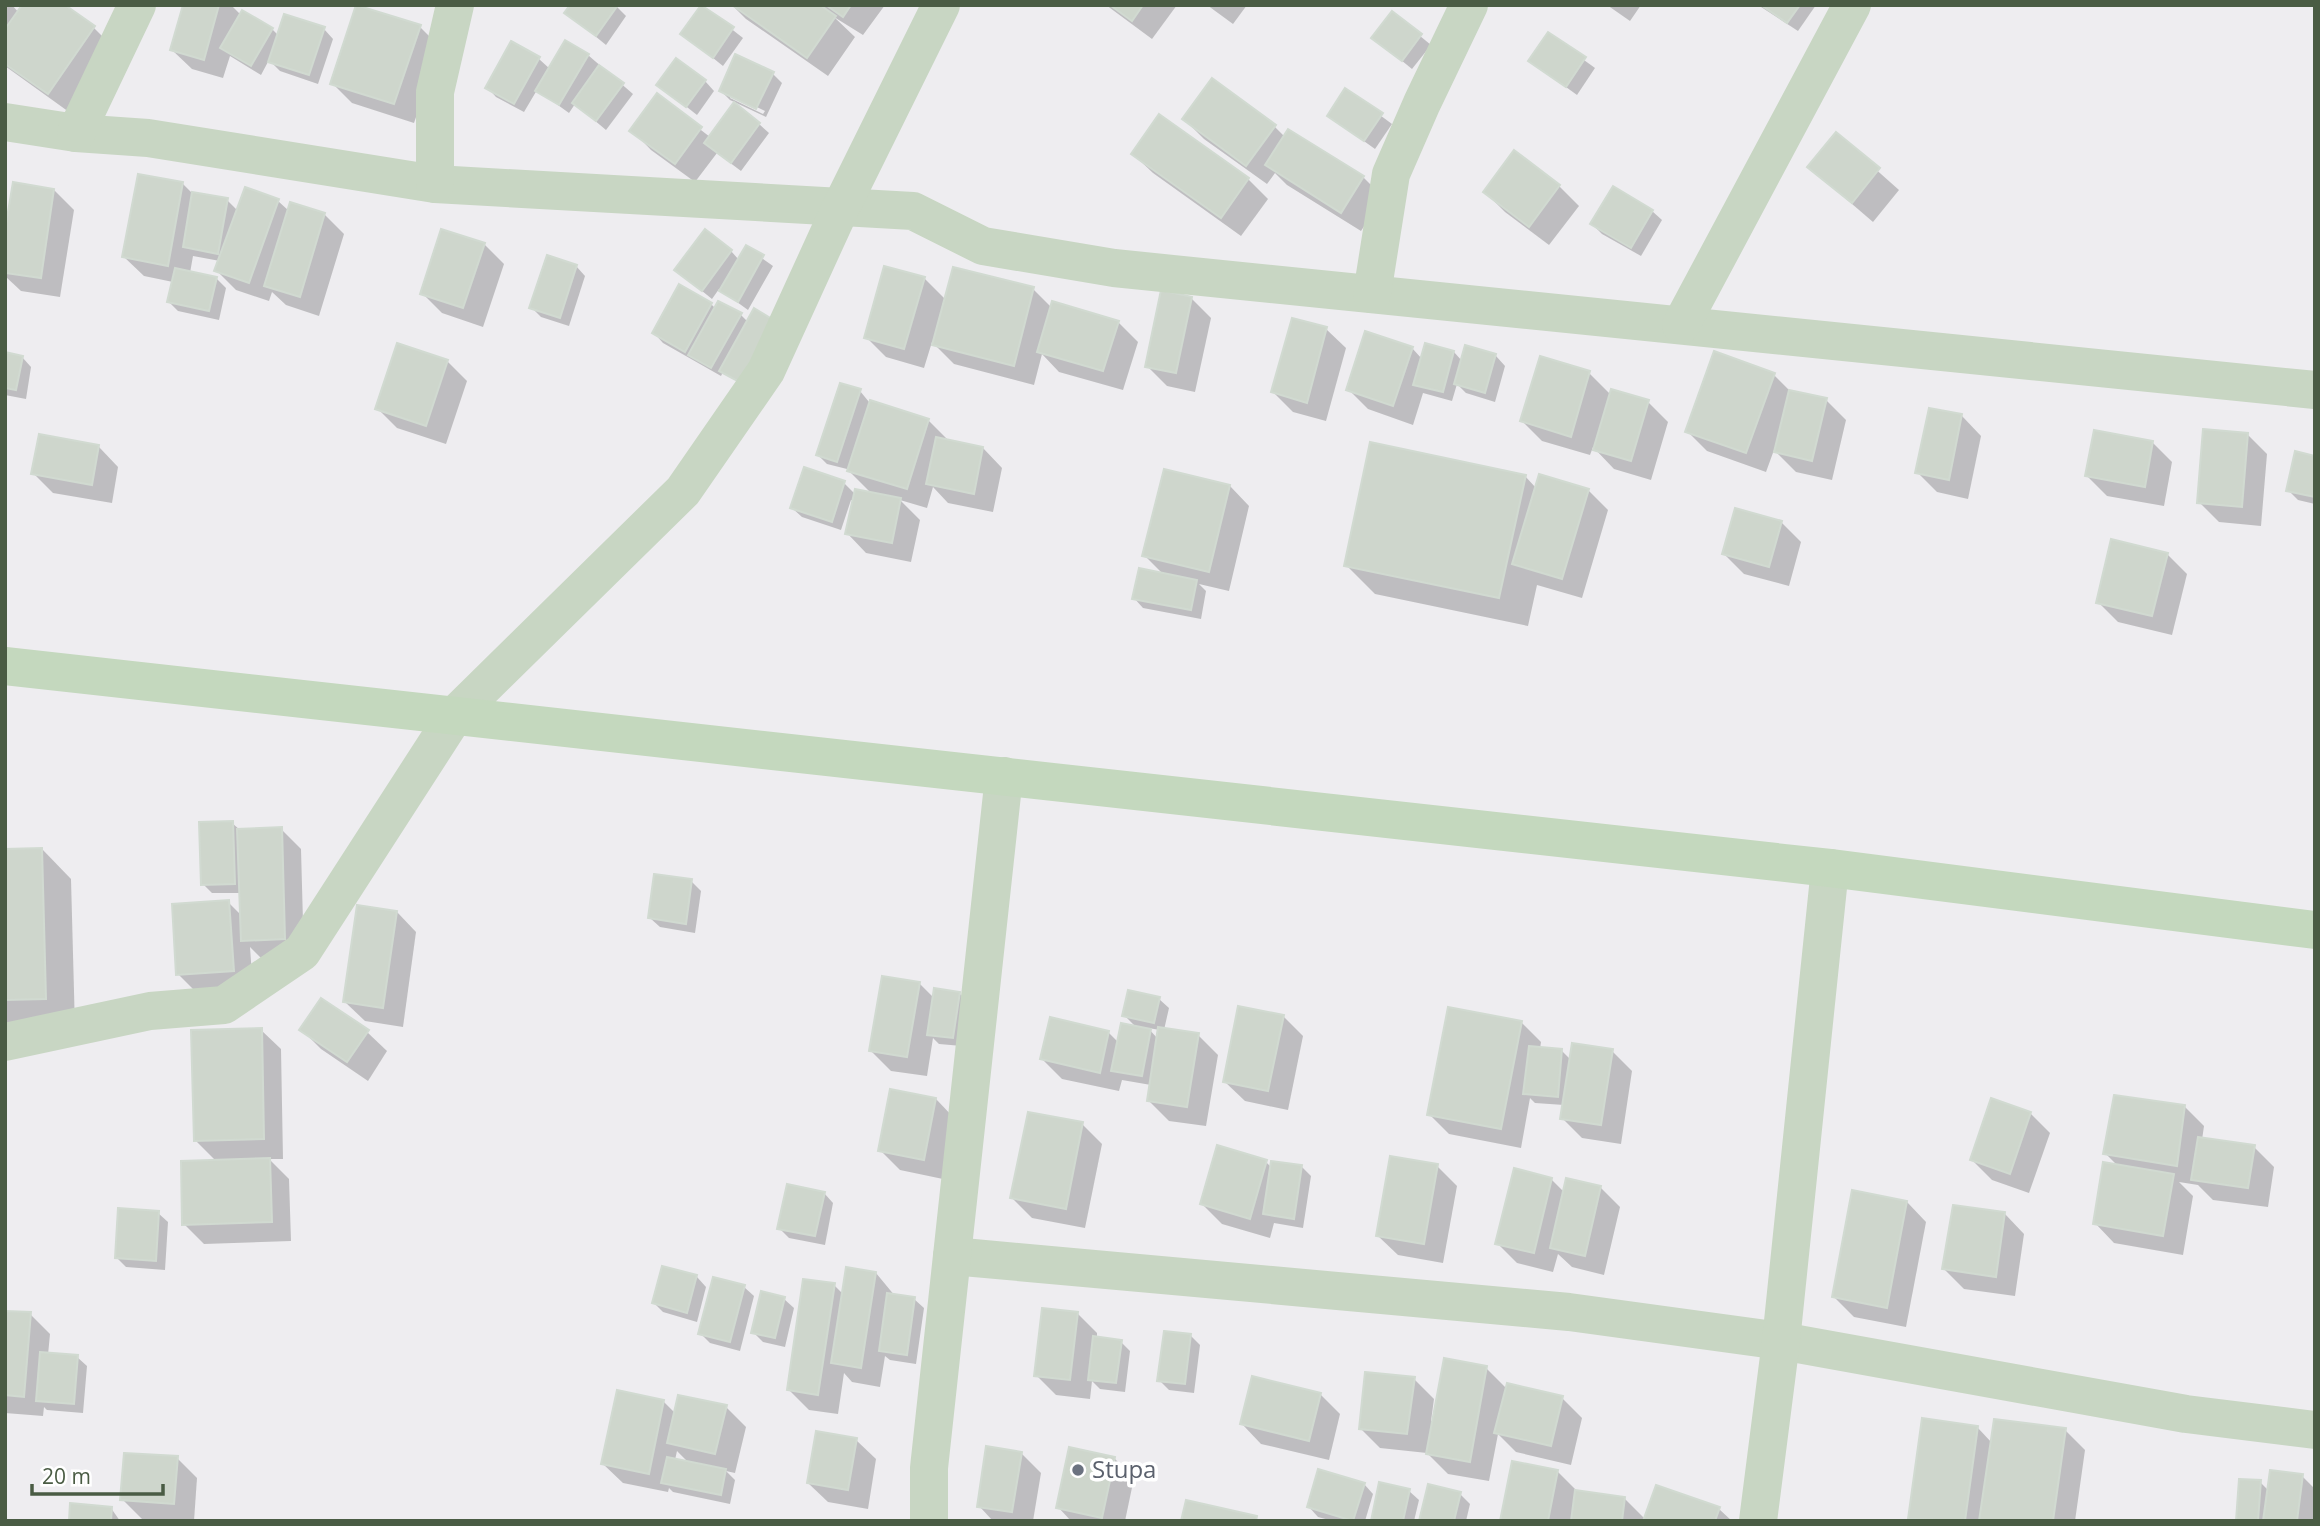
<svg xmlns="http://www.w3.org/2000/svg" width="2320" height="1526" viewBox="0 0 2320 1526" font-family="'Open Sans',sans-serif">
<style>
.shadow{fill:#0003;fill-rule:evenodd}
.building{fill:#ced6cc;stroke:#d1dad1;stroke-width:2}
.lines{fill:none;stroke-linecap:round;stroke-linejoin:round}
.street{stroke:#c8d6c3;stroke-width:38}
.secondary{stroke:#c4d8be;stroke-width:38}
.worship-dot{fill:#6b7280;stroke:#fff;stroke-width:2.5}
.labels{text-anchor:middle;stroke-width:7;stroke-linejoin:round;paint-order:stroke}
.worship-label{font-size:24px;fill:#5b616d;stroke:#fff;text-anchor:start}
</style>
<rect width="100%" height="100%" fill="#eeedf0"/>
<!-- shadow -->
<g class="shadow">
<polygon points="5,5 12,5 19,13 62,5 94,28 114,48 69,112 5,66"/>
<polygon points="185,5 231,5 241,15 272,29 279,36 324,29 333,39 318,84 280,71 269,60 261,75 230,56 223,78 192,69 172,50"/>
<polygon points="615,5 626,16 606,45 567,13"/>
<polygon points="732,5 885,5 863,35 834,17 855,37 828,76 746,19"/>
<polygon points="1106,5 1177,5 1152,39"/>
<polygon points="1207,5 1247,5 1233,24"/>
<polygon points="1607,5 1641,5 1630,21"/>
<polygon points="1758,5 1816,5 1798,31"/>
<polygon points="702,6 743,38 723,66 682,33"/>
<polygon points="1392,13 1431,45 1412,69 1374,38"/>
<polygon points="420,27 440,47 414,123 352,103 332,83"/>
<polygon points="1548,34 1595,68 1577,95 1530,61"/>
<polygon points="566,43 588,55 633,94 606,130 575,104 569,113 537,90 524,112 496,97 487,87 511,44 539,59 550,69"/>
<path d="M 773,74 L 782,83 L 766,117 L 730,100 L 721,91 ZM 730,94 L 765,111 L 763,114 L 730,98 Z"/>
<polygon points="705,81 714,91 697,115 659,85"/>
<polygon points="1346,90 1392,124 1375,149 1329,116"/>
<polygon points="657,96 710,137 759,124 769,133 741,171 717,153 695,182 651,150 632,130"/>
<polygon points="1184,119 1275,127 1285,137 1363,177 1383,197 1361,231 1287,185 1275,173 1267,184 1204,139"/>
<polygon points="1836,134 1899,190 1873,222 1809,167"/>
<polygon points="1515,153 1559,186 1579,206 1549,245 1505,212 1485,192"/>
<polygon points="1133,154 1248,179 1268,199 1241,236 1153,173"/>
<polygon points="183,184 193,194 227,200 238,211 278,201 289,211 324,214 344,234 319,316 286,305 272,292 269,301 236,290 216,270 220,261 193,256 190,273 216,278 226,288 219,320 178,311 169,302 173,282 144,276 124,257"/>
<polygon points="54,190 74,210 60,297 21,291 5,276 5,242"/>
<polygon points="1652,211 1662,220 1641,256 1602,234 1592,224"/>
<polygon points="484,244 504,264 483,327 442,313 422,293"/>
<polygon points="746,247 773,266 748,310 719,289 712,299 676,270 731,251 739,260"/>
<polygon points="576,266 585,276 569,326 541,317 531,307"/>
<polygon points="924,278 946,300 1033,289 1052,308 1118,322 1138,342 1123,390 1059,372 1042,354 1034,385 954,364 932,342 924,368 886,357 866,337"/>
<polygon points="1191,298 1211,318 1195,392 1167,386 1147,366"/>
<polygon points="711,304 716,309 741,315 748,322 753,392 723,372 721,376 663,343 654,333"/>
<polygon points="1326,329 1346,348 1326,421 1293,412 1273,392"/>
<polygon points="1466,347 1496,356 1505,366 1495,402 1466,393 1457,384 1452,401 1423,393 1413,425 1368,409 1348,389 1412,348 1422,359 1454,352 1462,361"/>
<polygon points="5,354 22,357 31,367 26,399 5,395"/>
<polygon points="447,361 467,381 446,444 397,428 377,408"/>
<polygon points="1589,373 1611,395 1648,402 1668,422 1651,480 1614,469 1593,447 1590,455 1542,441 1522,421"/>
<polygon points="1774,375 1791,392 1826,400 1846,420 1832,480 1796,472 1774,450 1766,472 1707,451 1687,431"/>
<polygon points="860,391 869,402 928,420 948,440 983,448 1002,468 993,512 948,503 933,487 927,508 900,500 920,520 911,562 866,553 847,533 854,501 851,500 841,530 802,517 792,508 844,483 855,494 873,495 847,469 827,464 818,455"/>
<polygon points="1962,416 1981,436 1968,499 1937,492 1917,472"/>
<polygon points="2247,434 2267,454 2261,526 2219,522 2199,502"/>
<polygon points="2152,442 2172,462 2164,506 2107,496 2087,476"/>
<polygon points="99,447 118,467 112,503 53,493 33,473"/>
<polygon points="2315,458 2315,504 2298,500 2288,490"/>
<polygon points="1525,476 1536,488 1588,490 1608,510 1582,598 1537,585 1528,626 1375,594 1346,565"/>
<polygon points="1230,486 1249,506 1229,591 1199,584 1206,591 1201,619 1143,608 1134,598 1164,575 1144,555"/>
<polygon points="1781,522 1801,542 1789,586 1744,574 1724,554"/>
<polygon points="2167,554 2187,574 2172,635 2118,622 2098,602"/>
<polygon points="232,823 240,830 281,829 301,849 304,959 263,960 250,947 253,990 198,994 178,974 228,902 242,916 241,893 212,893 203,884"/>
<polygon points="42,849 71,879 75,1028 5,1024 5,850"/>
<polygon points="691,881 701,891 695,933 660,927 650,918"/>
<polygon points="397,912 416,932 403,1027 365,1021 345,1002"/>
<polygon points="919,983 934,998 959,993 969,1003 962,1046 939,1044 933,1038 927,1076 891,1071 871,1051"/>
<path d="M 1159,999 L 1169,1008 L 1164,1030 L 1198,1035 L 1218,1055 L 1206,1126 L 1169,1121 L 1149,1101 L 1151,1085 L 1122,1080 L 1119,1091 L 1062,1079 L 1042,1059 L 1108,1032 L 1119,1043 L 1137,1028 L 1124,1015 ZM 1148,1028 L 1160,1030 L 1158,1039 Z"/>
<polygon points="1283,1016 1303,1036 1288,1110 1245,1101 1225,1082"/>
<polygon points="1521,1022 1541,1042 1540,1049 1562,1051 1571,1060 1612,1051 1632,1071 1621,1144 1582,1138 1562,1118 1564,1105 1535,1103 1530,1098 1521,1148 1449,1134 1429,1114"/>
<polygon points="261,1030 281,1049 283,1159 269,1159 289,1179 291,1241 204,1244 184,1224 216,1161 195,1140"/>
<polygon points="302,1030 367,1032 387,1051 368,1081 321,1049"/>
<polygon points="936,1099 955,1119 943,1179 900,1170 880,1150"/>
<polygon points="2184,1106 2204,1126 2202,1140 2254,1147 2274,1167 2268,1207 2213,1200 2198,1185 2179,1182 2193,1196 2183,1255 2114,1243 2095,1223 2119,1167 2105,1153"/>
<polygon points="2030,1113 2050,1133 2029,1193 1992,1180 1972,1160"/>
<polygon points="1082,1124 1102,1144 1085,1228 1032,1218 1012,1198"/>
<polygon points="1266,1162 1272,1168 1301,1166 1311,1176 1303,1228 1274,1223 1270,1238 1222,1224 1202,1204"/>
<polygon points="1437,1166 1457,1186 1443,1263 1398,1255 1378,1236"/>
<polygon points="1551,1179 1564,1192 1600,1187 1620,1207 1604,1275 1572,1267 1558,1254 1553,1272 1517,1263 1497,1243"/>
<polygon points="824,1193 833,1203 825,1245 789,1238 779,1228"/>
<polygon points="1907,1202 1926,1222 1906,1327 1854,1317 1834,1297"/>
<polygon points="158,1213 168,1222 165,1270 126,1267 116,1257"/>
<polygon points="2005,1214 2024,1234 2015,1296 1964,1289 1944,1269"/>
<polygon points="663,1268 697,1277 706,1287 697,1322 663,1312 654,1303"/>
<polygon points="876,1273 895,1296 914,1299 924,1308 916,1364 890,1360 885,1356 880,1387 852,1382 844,1373 838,1414 809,1410 789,1390 834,1285 844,1295"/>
<polygon points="744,1287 754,1296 740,1351 710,1343 700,1333"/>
<polygon points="784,1299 794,1308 785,1347 763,1342 753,1332"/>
<polygon points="5,1312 30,1314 50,1334 48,1355 77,1357 87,1366 83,1413 47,1410 44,1407 43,1416 5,1413"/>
<polygon points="1077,1313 1097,1333 1097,1338 1121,1342 1130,1351 1125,1392 1100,1389 1092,1381 1090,1399 1056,1395 1036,1375"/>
<polygon points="1190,1335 1200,1345 1194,1393 1169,1390 1159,1380"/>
<polygon points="1486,1368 1507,1389 1562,1398 1582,1418 1571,1465 1516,1452 1498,1434 1489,1481 1448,1474 1427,1453 1380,1448 1360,1428 1414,1379 1434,1399 1431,1421 1434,1421"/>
<polygon points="1320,1394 1340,1414 1329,1460 1261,1444 1242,1424"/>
<path d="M 663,1401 L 675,1413 L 726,1407 L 746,1427 L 735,1473 L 726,1471 L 735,1480 L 730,1504 L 673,1492 L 669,1488 L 668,1492 L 623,1483 L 603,1464 ZM 677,1451 L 689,1463 L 675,1460 Z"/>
<polygon points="1978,1428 1992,1443 2065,1430 2085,1450 2075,1521 1913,1521 1910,1518"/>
<polygon points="856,1440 876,1459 868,1509 828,1502 808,1483"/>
<polygon points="1021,1453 1041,1473 1033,1521 993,1521 979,1506"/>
<polygon points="177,1458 197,1478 194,1521 142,1519 122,1499"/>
<polygon points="1114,1458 1134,1478 1125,1521 1071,1521 1058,1507"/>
<polygon points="1558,1472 1578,1492 1624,1498 1645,1519 1657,1487 1719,1509 1732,1521 1502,1521"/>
<polygon points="2302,1476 2315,1489 2315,1521 2237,1521 2260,1482 2269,1491"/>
<polygon points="1364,1484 1373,1494 1365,1521 1333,1521 1318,1517 1309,1507"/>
<polygon points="1409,1491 1419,1500 1414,1521 1373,1521"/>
<polygon points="1460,1494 1470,1504 1466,1521 1421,1521"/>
<polygon points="111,1508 120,1521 71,1521"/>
</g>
<!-- building -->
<g class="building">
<polygon points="22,5 65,5 95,26 48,94 5,64 5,29"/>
<polygon points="183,5 219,5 204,60 170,50"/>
<polygon points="356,5 421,25 394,104 330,84"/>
<polygon points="570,5 618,5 596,36 564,13"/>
<polygon points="701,5 734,27 713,58 680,34"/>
<polygon points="732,5 820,5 836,16 807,58"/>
<polygon points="826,5 851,5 843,17"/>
<polygon points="1110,5 1143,5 1132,21"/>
<polygon points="1761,5 1800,5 1787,23"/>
<polygon points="242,10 273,28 251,66 220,48"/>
<polygon points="1392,11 1422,34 1402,61 1371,38"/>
<polygon points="284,14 325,27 309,75 268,62"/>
<polygon points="1548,32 1586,57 1566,87 1528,61"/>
<polygon points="565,40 589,54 559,105 535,91"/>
<polygon points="511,41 540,57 514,104 485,88"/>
<polygon points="735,54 774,72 756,109 719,91"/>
<polygon points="676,58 706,80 686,107 656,85"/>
<polygon points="599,65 624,83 596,121 572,103"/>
<polygon points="1212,78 1276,125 1246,166 1182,119"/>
<polygon points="1345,88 1383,113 1364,141 1327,116"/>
<polygon points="657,93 702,127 675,164 629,131"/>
<polygon points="734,102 760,123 731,163 704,143"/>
<polygon points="1159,114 1249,178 1221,218 1131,154"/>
<polygon points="1288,129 1364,176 1341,213 1265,165"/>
<polygon points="1836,132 1880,168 1852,203 1807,167"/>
<polygon points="1514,150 1560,185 1529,227 1483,192"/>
<polygon points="138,174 183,182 168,266 122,257"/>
<polygon points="13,182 54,189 41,278 5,273 5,230"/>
<polygon points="1613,186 1653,210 1631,248 1590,224"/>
<polygon points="245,187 279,199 249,283 214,271"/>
<polygon points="192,192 228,198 218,254 183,247"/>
<polygon points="290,202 325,213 300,297 264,286"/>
<polygon points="441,229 485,243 463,308 420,294"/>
<polygon points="705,229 732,250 702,291 674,270"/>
<polygon points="746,245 764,255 738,302 719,291"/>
<polygon points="547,255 577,265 560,318 529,308"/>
<polygon points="884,266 925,277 904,349 864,338"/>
<polygon points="953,267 1034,287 1014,366 932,345"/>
<polygon points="175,268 217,277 209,311 167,302"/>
<polygon points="679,284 712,303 685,352 652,333"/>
<polygon points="1161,290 1192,297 1176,373 1145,367"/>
<polygon points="718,301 742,313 711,368 688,355"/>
<polygon points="1052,301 1119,321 1103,371 1037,352"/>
<polygon points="754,308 777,322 743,384 719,371"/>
<polygon points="1292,318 1327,327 1307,403 1271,392"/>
<polygon points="1365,331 1413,347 1393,406 1346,390"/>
<polygon points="397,343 448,360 426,426 375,409"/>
<polygon points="1425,343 1454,351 1443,392 1413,385"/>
<polygon points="1465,345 1496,354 1485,393 1454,384"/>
<polygon points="1714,351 1775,373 1746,453 1685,432"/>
<polygon points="5,352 23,356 16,390 5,388"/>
<polygon points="1540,356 1590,371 1571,437 1520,421"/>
<polygon points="840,383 861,389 837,462 816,455"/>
<polygon points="1611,389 1649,400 1631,461 1593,450"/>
<polygon points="1789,390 1827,398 1812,461 1774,452"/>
<polygon points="870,400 929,419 907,489 847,471"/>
<polygon points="1929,408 1962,414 1949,480 1915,473"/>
<polygon points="2203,429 2248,433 2242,507 2197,503"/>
<polygon points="2094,430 2153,441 2145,487 2085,476"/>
<polygon points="39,434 99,445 92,485 31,474"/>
<polygon points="936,437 983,447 974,494 926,484"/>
<polygon points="1370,442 1526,475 1499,598 1344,566"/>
<polygon points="2295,451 2315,456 2315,497 2286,491"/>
<polygon points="804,467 845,481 832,522 790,508"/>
<polygon points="1164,469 1230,485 1209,572 1142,556"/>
<polygon points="1539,474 1589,489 1562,579 1512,564"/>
<polygon points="855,489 901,498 892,543 845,534"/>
<polygon points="1735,508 1782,521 1769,567 1722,554"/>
<polygon points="2111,539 2168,553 2152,616 2096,603"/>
<polygon points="1139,568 1197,580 1191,610 1132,599"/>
<polygon points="233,821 235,884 201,885 199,822"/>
<polygon points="282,827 285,939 241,941 237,829"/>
<polygon points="42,848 46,999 5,1000 5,849"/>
<polygon points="654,874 692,879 686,924 648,918"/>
<polygon points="229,900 234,971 176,975 172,904"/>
<polygon points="357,905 397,911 383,1008 343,1002"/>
<polygon points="882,976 920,982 907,1057 869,1051"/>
<polygon points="934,988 960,992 953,1038 927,1035"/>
<polygon points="1128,990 1160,997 1154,1023 1122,1016"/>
<polygon points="321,998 369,1030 347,1062 299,1030"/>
<polygon points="1238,1006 1284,1015 1268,1091 1223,1082"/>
<polygon points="1448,1007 1522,1021 1501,1129 1427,1115"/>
<polygon points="1050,1017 1109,1031 1100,1073 1040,1059"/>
<polygon points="1121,1023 1151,1029 1142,1076 1111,1071"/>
<polygon points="1158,1027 1199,1033 1187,1107 1147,1101"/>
<polygon points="262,1028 264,1139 194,1141 191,1030"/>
<polygon points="1572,1043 1613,1049 1601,1125 1560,1119"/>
<polygon points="1529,1046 1562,1049 1558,1097 1523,1094"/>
<polygon points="890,1089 936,1098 924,1160 878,1151"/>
<polygon points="2114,1095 2185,1105 2177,1166 2103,1154"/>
<polygon points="1991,1098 2031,1112 2010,1174 1970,1160"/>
<polygon points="1028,1112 1083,1122 1066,1209 1010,1198"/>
<polygon points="2198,1137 2255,1145 2248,1188 2191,1180"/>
<polygon points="1217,1145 1267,1160 1250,1219 1200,1204"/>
<polygon points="1390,1156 1438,1164 1424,1244 1376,1236"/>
<polygon points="270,1158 272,1222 182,1225 181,1161"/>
<polygon points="1271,1161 1302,1165 1294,1219 1263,1214"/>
<polygon points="2103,1162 2174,1174 2163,1236 2093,1224"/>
<polygon points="1514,1168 1552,1178 1534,1253 1495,1244"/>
<polygon points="1566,1178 1601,1186 1585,1256 1550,1248"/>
<polygon points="787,1184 825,1192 815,1236 777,1229"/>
<polygon points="1852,1190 1907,1201 1887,1308 1832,1297"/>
<polygon points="1953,1205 2005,1212 1996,1277 1942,1269"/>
<polygon points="118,1208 159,1211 156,1261 115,1258"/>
<polygon points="662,1266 697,1275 687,1313 652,1303"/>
<polygon points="846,1267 876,1272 861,1368 831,1363"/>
<polygon points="713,1277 745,1285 730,1342 698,1334"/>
<polygon points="803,1279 835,1283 818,1395 787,1390"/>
<polygon points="761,1291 785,1297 775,1338 751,1333"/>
<polygon points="887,1293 915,1297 907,1355 879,1351"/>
<polygon points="1042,1308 1078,1312 1070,1380 1034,1376"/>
<polygon points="5,1311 31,1312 24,1397 5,1395"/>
<polygon points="1164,1331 1191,1334 1185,1384 1157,1381"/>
<polygon points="1093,1336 1122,1340 1116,1383 1088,1380"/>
<polygon points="40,1352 78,1355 74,1404 36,1401"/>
<polygon points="1444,1358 1487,1366 1470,1462 1426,1454"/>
<polygon points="1365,1372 1415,1377 1407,1434 1359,1429"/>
<polygon points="1252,1376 1321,1393 1309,1441 1240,1424"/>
<polygon points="1507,1383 1563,1396 1551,1446 1494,1433"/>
<polygon points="617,1390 664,1400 649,1474 601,1464"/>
<polygon points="678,1395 727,1405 715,1454 667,1443"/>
<polygon points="1922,1418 1978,1426 1965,1521 1908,1519"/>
<polygon points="1994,1419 2066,1428 2053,1521 1979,1521"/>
<polygon points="816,1431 857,1438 848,1490 807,1483"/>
<polygon points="986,1446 1022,1452 1012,1512 977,1507"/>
<polygon points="1069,1447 1115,1457 1102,1518 1056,1508"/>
<polygon points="124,1453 178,1456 174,1504 120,1500"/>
<polygon points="667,1457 726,1469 721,1495 661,1483"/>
<polygon points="1512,1461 1558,1470 1548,1521 1500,1521"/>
<polygon points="1318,1469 1365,1483 1353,1521 1307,1507"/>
<polygon points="2270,1470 2303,1474 2297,1521 2263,1521"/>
<polygon points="2239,1479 2261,1480 2258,1521 2236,1521"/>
<polygon points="1379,1482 1410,1489 1403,1521 1371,1521"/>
<polygon points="1428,1484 1461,1492 1454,1521 1419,1521"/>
<polygon points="1656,1485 1720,1507 1715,1521 1643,1521"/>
<polygon points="1575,1490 1625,1497 1622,1521 1571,1521"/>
<polygon points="1186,1500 1257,1516 1256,1521 1181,1521"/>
<polygon points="70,1503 112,1507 111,1521 69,1521"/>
</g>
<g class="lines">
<!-- street -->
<g class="street">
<polyline points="5,122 76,133 148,138 435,184 913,211 983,246 1114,268 2315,390"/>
<polyline points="76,133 137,5"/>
<polyline points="435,184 435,92 455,5"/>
<polyline points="1372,294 1391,174 1422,103 1469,5"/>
<polyline points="1681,325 1852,5"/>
<polyline points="5,1042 150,1011 224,1005 302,952 455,715 683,491 766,371 840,209 941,5"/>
<polyline points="952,1256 1569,1312 1781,1341 2186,1414 2315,1430"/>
<polyline points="929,1521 929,1468 1004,776"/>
<polyline points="1758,1521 1781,1341 1830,868"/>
</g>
<!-- secondary -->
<polyline class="secondary" points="5,666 1830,868 2315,930"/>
</g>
<!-- markers -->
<circle class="worship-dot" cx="1078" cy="1470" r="7"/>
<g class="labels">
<!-- worship labels -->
<g class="worship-label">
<text x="1092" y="1478">Stupa</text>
</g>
</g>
<!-- border -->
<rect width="2320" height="1526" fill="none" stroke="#4a5c44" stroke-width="14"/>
<!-- scale -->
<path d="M32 1484v10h131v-10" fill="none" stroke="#4a5c44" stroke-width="3.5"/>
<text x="42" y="1484" font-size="21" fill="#4a5c44" stroke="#ffffff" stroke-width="5" paint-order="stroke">20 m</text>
</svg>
